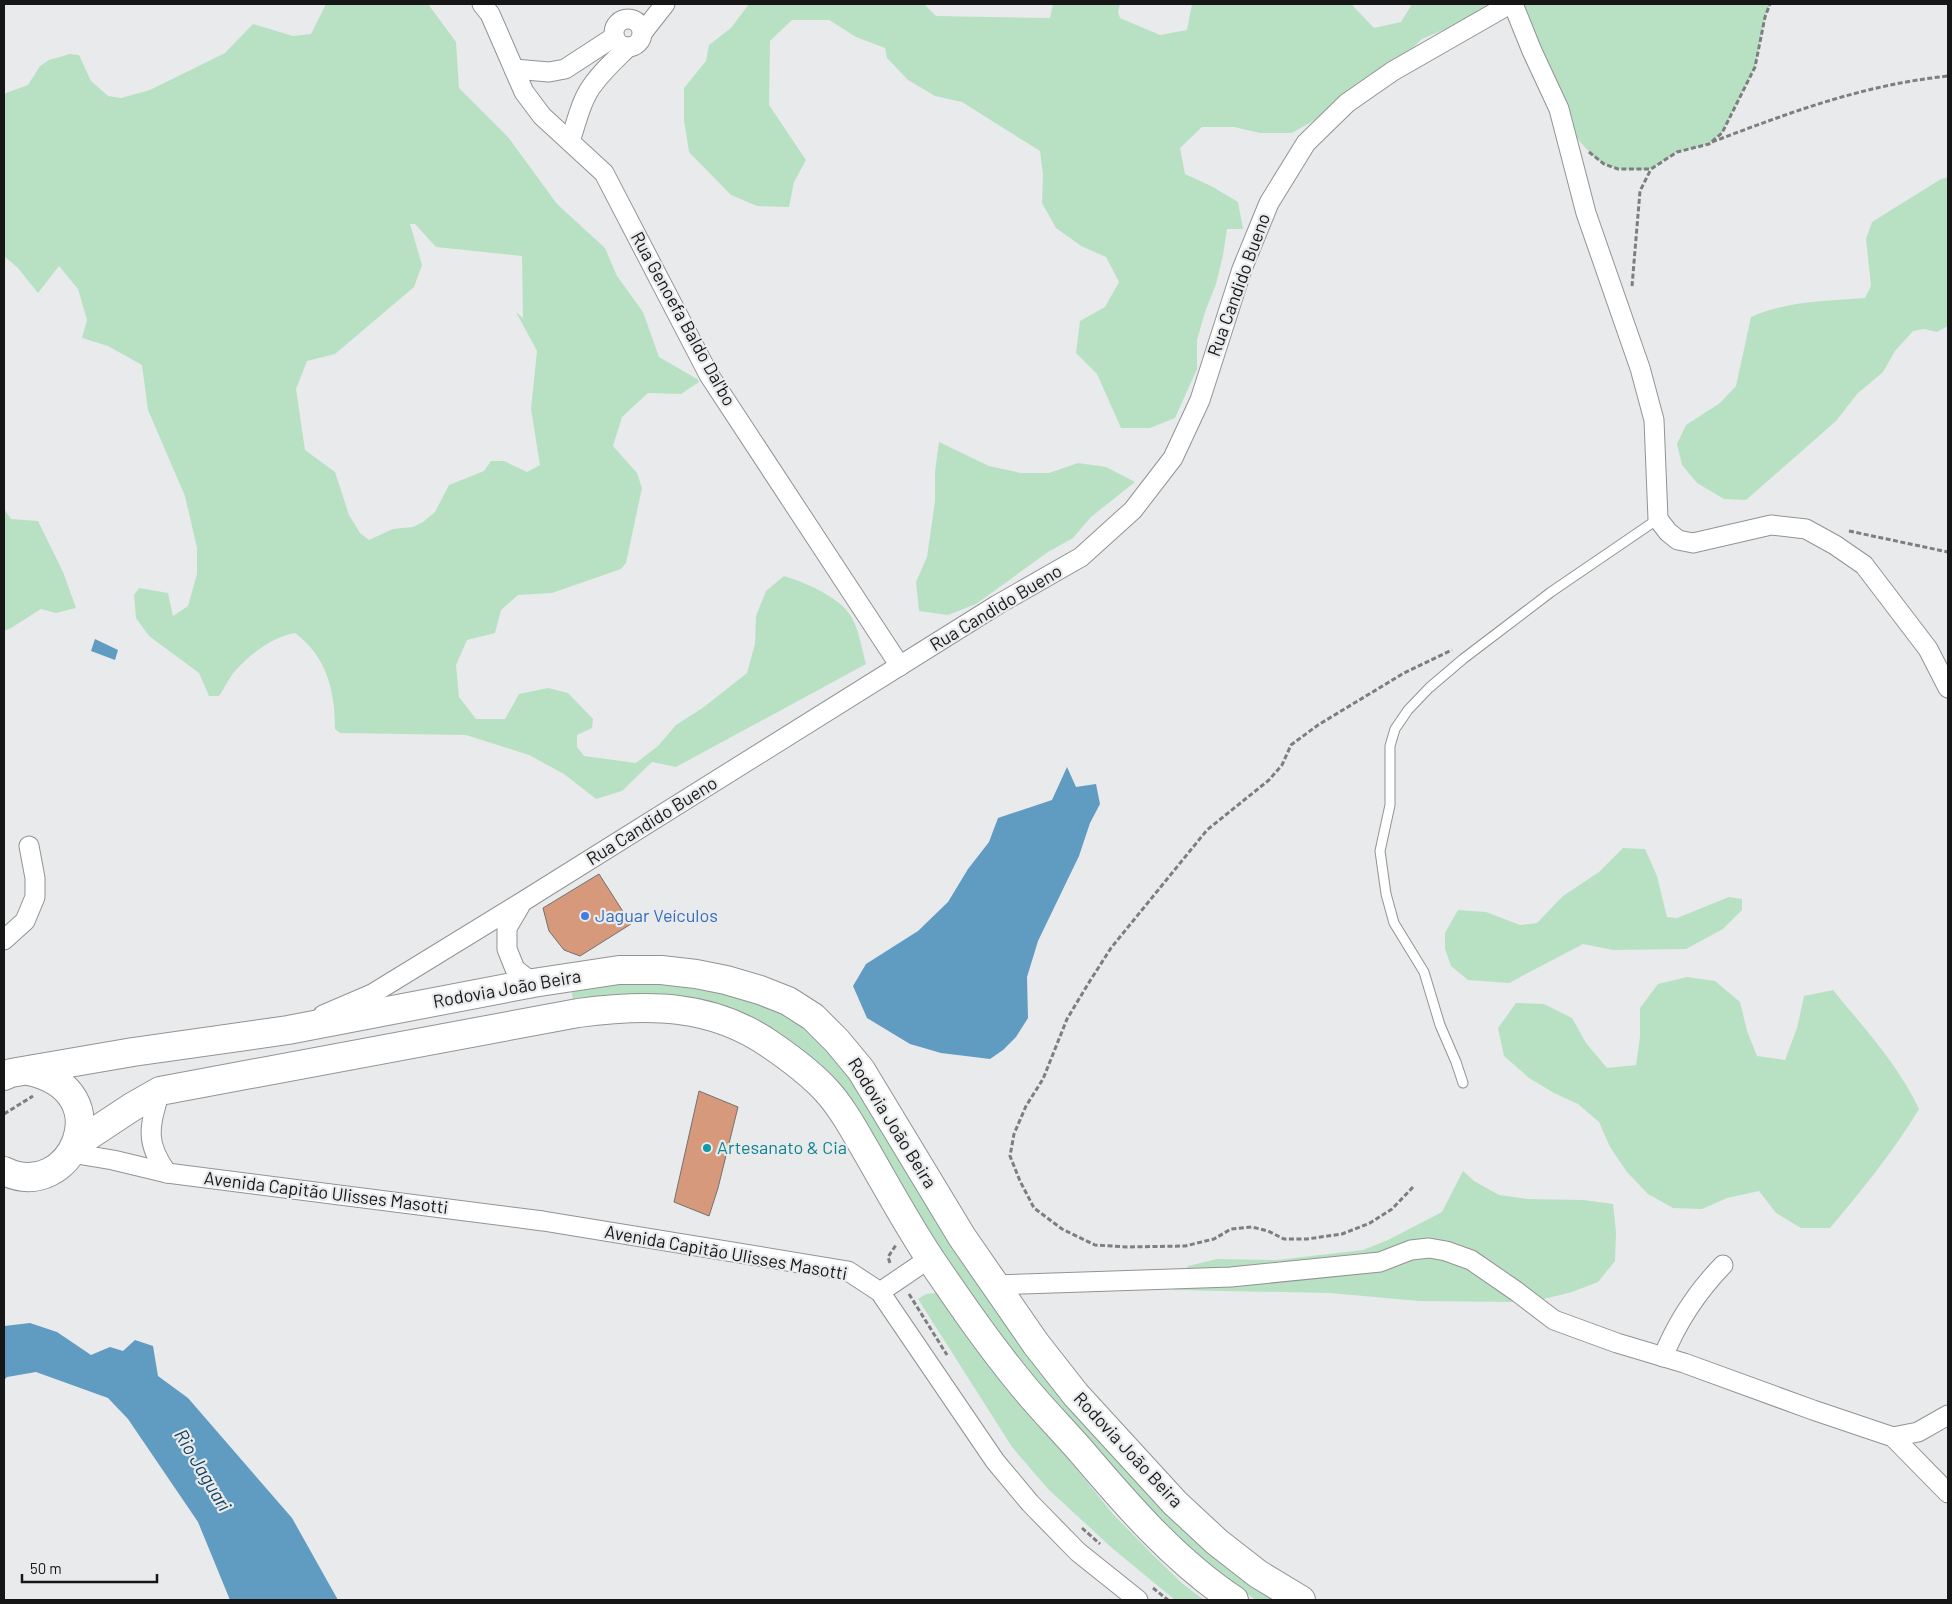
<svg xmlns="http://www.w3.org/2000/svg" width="1952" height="1604" viewBox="0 0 1952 1604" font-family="Barlow,sans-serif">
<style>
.green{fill:#b8e1c4;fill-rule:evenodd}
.water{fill:#609bc2}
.building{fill:#d7997c;stroke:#727170}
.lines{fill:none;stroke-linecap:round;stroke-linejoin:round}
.service-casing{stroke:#929394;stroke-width:11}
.minor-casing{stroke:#929394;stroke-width:21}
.primary-casing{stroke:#929394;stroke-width:30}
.path{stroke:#7d7e7f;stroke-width:3;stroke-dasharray:5 2.5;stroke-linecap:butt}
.service{stroke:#fff;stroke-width:9}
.minor{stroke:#fff;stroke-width:19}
.primary{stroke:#fff;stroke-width:28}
.shop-dot{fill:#3f7fe0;stroke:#e9eaeb;stroke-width:2}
.culture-dot{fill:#0f9aa8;stroke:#e9eaeb;stroke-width:2}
.labels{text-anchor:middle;stroke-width:4.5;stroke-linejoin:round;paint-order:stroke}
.street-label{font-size:18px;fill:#161617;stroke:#e9eaeb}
.shop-label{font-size:18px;fill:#366cbe;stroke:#e9eaeb;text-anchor:start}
.culture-label{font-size:18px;fill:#0d838f;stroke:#e9eaeb;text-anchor:start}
.water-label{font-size:19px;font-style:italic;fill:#11415c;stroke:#e9eaeb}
</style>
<rect width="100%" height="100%" fill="#e9eaeb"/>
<!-- green -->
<g class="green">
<path d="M 326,4 L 428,4 L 456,42 L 459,88 L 508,137 L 557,204 L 605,248 L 617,276 L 643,312 L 659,357 L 697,379 L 699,382 L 681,394 L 648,393 L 622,417 L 613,446 L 637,473 L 642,488 L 626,563 L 621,569 L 552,593 L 518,595 L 501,610 L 495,633 L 467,640 L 456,665 L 459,697 L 476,719 L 505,719 L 519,694 L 548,688 L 568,693 L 593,719 L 592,728 L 577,735 L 577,747 L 584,756 L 636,763 L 658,746 L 676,725 L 704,707 L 747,673 L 755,644 L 756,616 L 766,591 L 784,576 C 807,583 845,599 854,622 C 860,635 862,650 866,664 L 676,767 L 652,762 L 622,791 L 596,799 L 564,774 L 529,755 L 466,735 L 340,733 L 335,729 C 335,691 327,657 295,633 C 273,637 251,653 236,670 C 229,677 225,688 219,696 L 209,696 L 199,673 L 149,636 L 136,618 L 134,595 L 139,588 L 168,593 L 173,616 L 188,606 L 197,574 L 197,548 L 185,496 L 148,410 L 142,365 L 108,346 L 82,338 L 87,320 L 78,289 L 59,266 L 38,293 L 18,268 L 4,256 L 4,96 L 6,93 L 28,85 L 40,66 L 49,60 L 70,54 L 79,55 L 91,81 L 108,96 L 121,98 L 150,90 L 225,53 L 253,24 L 293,36 L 311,34 ZM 410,224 L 415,224 L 436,247 L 522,256 L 523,318 L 516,312 L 537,351 L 531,409 L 540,465 L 527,472 L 504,461 L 491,461 L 484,471 L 449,485 L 435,512 L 423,522 L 413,527 L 393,529 L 369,540 L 360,533 L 349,515 L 335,472 L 305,450 L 296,389 L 307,361 L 335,354 L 414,287 L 422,265 Z"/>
<polygon points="749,4 924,4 936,16 1050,18 1053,4 1120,4 1118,12 1120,18 1160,35 1187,30 1192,4 1353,4 1353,6 1374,28 1401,22 1412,4 1487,4 1476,13 1448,28 1422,39 1400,60 1346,102 1292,133 1260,133 1234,127 1202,127 1180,148 1185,174 1211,186 1238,202 1243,229 1227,229 1223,255 1216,284 1205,312 1197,340 1197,369 1175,418 1150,428 1121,428 1097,374 1076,353 1080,321 1105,307 1119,282 1106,257 1081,246 1056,228 1042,203 1043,175 1040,151 962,102 935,96 908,80 887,58 885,48 856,37 829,20 792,20 770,41 769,105 806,160 794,182 789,207 757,206 731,195 689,152 684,120 684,88 706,61 709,45 731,28"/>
<polygon points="1513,4 1770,4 1765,17 1755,67 1722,133 1709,144 1677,152 1651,169 1646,170 1618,169 1604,164 1594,157 1571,132"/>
<path d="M 1948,177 L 1948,326 L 1937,332 L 1924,329 L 1913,331 L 1895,351 L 1883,372 L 1857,394 L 1836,421 L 1746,500 L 1724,499 L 1697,483 L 1682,465 L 1677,444 L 1686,425 L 1720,403 L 1736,386 L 1751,317 C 1785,301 1828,301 1865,298 L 1871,286 L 1866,239 L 1872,222 L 1941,179 Z"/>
<polygon points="939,442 989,466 1021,473 1049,473 1078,463 1106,467 1135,482 1091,517 1073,538 1048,552 976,604 948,615 919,611 916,582 927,557 935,501 935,472"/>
<polygon points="4,509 11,519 38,521 63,572 76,608 56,613 41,609 11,628 4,631"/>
<polygon points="1623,848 1645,849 1657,876 1667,917 1677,918 1729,897 1742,899 1742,910 1723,929 1686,949 1613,950 1583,944 1509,983 1468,980 1451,966 1445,949 1445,933 1458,910 1486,912 1520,925 1537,923 1563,896 1599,872"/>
<path d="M 1687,977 L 1715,981 L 1740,1002 L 1747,1031 L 1757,1056 L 1785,1060 L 1797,1028 L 1804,996 L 1833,990 C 1863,1027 1898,1064 1919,1109 C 1893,1152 1862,1190 1830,1228 L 1801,1228 L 1776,1213 L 1759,1191 L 1727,1198 L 1702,1209 L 1673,1208 L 1648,1194 L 1627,1172 L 1610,1147 L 1599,1122 L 1578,1104 L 1554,1093 L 1529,1078 L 1504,1056 L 1498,1028 L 1516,1003 L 1544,1004 L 1572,1018 L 1586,1043 L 1607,1068 L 1636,1065 L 1640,1037 L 1640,1008 L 1658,984 Z"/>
<polygon points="596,983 691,984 751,999 797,1020 836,1054 954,1247 996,1312 1026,1352 1277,1600 1256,1600 1210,1567 1171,1531 1042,1394 784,1041 574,1005 571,988"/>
<polygon points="1463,1171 1474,1181 1499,1195 1527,1199 1584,1200 1613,1204 1616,1232 1615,1261 1598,1282 1572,1292 1544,1299 1512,1302 1419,1301 1330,1293 1174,1290 1188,1266 1217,1259 1277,1260 1363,1250 1388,1240 1442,1212"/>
<polygon points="935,1293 942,1295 988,1361 1113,1514 1153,1555 1183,1584 1204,1600 1175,1600 1112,1548 1048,1489 1012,1447 918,1299 926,1294"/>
</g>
<!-- water -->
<g class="water">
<polygon points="95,639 118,650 115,660 91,651"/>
<polygon points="1067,767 1076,787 1096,784 1100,804 1090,823 1079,856 1038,941 1027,977 1028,1018 1016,1037 1003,1050 990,1059 941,1053 910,1044 867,1018 853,986 866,964 918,931 948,902 968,869 989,842 998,818 1052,800"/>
<polygon points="30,1323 57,1332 91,1355 110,1347 123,1351 135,1340 153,1346 158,1376 188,1398 292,1518 338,1600 230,1600 198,1522 128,1419 108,1398 36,1372 7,1377 4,1380 4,1326"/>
</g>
<!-- building -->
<g class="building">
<polygon points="599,874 631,924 580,956 564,950 549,931 543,908"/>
<polygon points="699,1091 738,1107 718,1188 709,1216 674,1202"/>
</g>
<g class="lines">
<defs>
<polyline id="service" points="1463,1083 1456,1062 1440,1025 1424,972 1394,923 1386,894 1380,851 1390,805 1390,746 1395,729 1408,710 1429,688 1463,659 1551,592 1658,519"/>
<g id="minor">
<polyline points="482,4 490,14 524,92 542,116 604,173 709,375 900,666"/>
<polyline points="1513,4 1532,51 1559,109 1586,213 1640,368 1654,420 1658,519 1668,532 1678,540 1693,543 1771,525 1806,529 1835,545 1864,565 1928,649 1948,688"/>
<circle cx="628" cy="33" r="14"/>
<polyline points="643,32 665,4"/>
<polyline points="514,69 549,72 565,69 614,37"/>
<path d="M 570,141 C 576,125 579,107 588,92 C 598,75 614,61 628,47"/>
<polyline points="520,906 507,928 507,949 515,969 533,983"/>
<polyline points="4,940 25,921 35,897 35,878 29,846"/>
<polyline points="323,1015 372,994 522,902 997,605 1081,557 1133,510 1173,458 1200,400 1242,269 1269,203 1306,143 1347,103 1393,71 1510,4"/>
<path d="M 160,1091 C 150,1126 144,1141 167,1173"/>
<polyline points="71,1153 113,1160 167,1173 543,1221 848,1271 880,1292 995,1461 1030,1503 1078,1552 1138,1600"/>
<polyline points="994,1285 1231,1277 1380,1262 1411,1250 1429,1248 1446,1251 1471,1260 1516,1291 1554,1320 1617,1343 1684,1363 1813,1410 1893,1437 1948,1493"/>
<polyline points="880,1292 930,1258"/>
<path d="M 1663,1357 C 1677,1322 1697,1292 1723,1265"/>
<polyline points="1893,1437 1918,1432 1948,1415"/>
</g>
<g id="primary">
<polyline points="4,1076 11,1073 133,1052 288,1030 533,983 619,970 661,970 696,974 726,980 760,990 788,1001 813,1017 837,1041 861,1070 962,1237 1036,1344 1076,1395 1175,1503 1217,1542 1258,1574 1301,1600"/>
<path d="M 76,1144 L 132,1107 L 160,1091 L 578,1013 C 647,1004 711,1003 771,1045 C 790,1058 809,1072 825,1089 C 841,1106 853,1128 864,1147 C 886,1185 907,1224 931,1260 C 959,1301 987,1342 1019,1381 C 1038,1405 1060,1427 1081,1451 C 1126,1504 1175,1561 1234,1600"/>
<path d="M 4,1171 C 71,1204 122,1091 29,1071"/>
</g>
</defs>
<!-- service casing -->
<use href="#service" class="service-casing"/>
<!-- minor casing -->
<use href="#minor" class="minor-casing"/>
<!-- primary casing -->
<use href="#primary" class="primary-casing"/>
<!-- path -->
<g class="path">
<path d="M 1712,142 C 1791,112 1863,85 1948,76"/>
<polyline points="1589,152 1604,164 1618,169 1651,169 1677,152 1709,144 1722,133 1755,67 1765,17 1770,4"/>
<polyline points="1632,286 1640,191 1651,169"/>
<polyline points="1849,531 1948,552"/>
<polyline points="4,1114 33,1096"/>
<polyline points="1413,1187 1392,1209 1370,1223 1342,1234 1307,1239 1284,1239 1268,1231 1252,1227 1231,1229 1214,1239 1185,1246 1127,1247 1095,1245 1062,1229 1034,1208 1020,1181 1010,1156 1014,1134 1026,1106 1043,1079 1067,1019 1088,984 1111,948 1207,830 1269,780 1282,765 1291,745 1318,725 1404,673 1452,650"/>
<polyline points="890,1263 888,1257 896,1245"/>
<polyline points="909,1294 947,1355"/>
<polyline points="1082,1528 1100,1544"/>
<polyline points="1153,1588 1168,1600"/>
</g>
<!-- service -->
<use href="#service" class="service"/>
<!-- minor -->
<use href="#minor" class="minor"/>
<!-- primary -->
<use href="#primary" class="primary"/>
</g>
<!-- markers -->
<circle class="shop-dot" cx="585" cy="916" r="5"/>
<circle class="culture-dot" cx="707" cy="1148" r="5"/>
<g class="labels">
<!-- street labels -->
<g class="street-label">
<text transform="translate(1239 285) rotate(-70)" y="6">Rua Candido Bueno</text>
<text transform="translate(683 319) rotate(61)" y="6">Rua Genoefa Baldo Dal'bo</text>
<text transform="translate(996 608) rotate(-31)" y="6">Rua Candido Bueno</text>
<text transform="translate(652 821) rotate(-32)" y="6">Rua Candido Bueno</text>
<text transform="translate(507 989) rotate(-10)" y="6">Rodovia João Beira</text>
<text transform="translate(892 1123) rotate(58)" y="6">Rodovia João Beira</text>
<text transform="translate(326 1193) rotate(7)" y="6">Avenida Capitão Ulisses Masotti</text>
<text transform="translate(726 1253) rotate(10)" y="6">Avenida Capitão Ulisses Masotti</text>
<text transform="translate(1128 1450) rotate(47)" y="6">Rodovia João Beira</text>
</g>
<!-- shop labels -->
<g class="shop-label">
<text x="595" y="922">Jaguar Veículos</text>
</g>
<!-- culture labels -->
<g class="culture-label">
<text x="717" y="1154">Artesanato &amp; Cia</text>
</g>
<!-- water labels -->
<g class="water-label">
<text transform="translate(203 1470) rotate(59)" y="7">Rio Jaguari</text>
</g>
</g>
<!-- border -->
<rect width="1952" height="1604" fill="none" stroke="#161617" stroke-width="10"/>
<!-- scale -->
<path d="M22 1574v8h135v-8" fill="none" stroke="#161617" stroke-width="2.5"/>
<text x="30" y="1574" font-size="15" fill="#161617" stroke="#e9eaeb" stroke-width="4" paint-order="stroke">50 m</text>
</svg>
